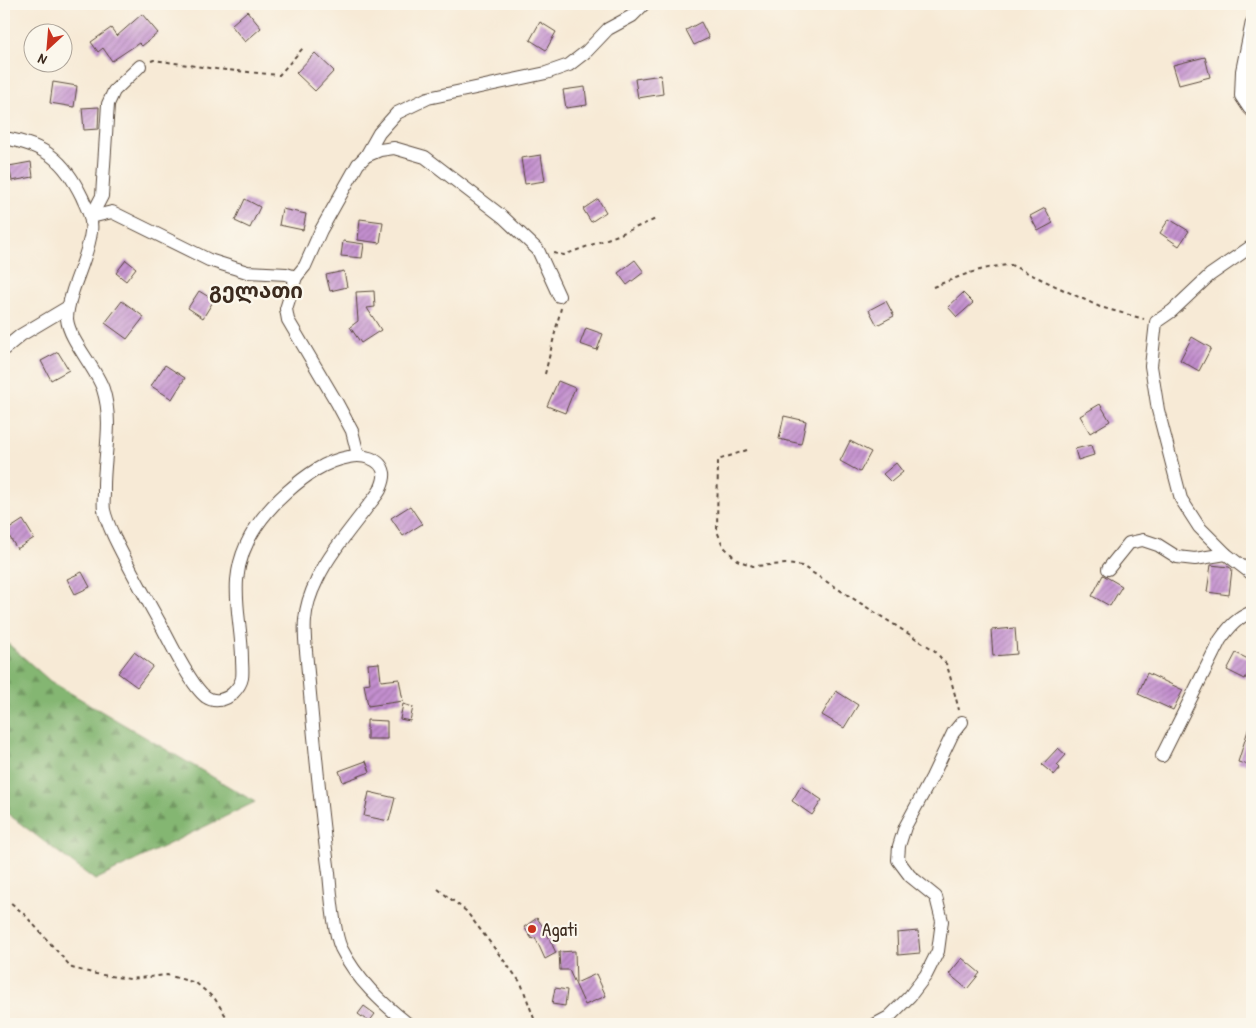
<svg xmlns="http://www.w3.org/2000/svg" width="1256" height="1028" viewBox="0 0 1256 1028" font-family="'Patrick Hand','Noto Sans Georgian',sans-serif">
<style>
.forest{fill:url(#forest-firs);stroke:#607048}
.building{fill:url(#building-hatch)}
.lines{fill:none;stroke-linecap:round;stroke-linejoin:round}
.minor-casing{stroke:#57473a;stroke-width:14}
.path{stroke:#57473a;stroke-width:2;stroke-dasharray:4 4;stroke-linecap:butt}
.minor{stroke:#fff;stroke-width:12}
.poi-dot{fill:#c8321e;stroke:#fbf7ec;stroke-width:2}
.labels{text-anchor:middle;stroke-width:4.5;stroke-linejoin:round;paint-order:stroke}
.poi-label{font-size:19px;fill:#3b2a1e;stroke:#fbf7ec;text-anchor:start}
.quarter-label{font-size:21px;font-weight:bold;fill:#3b2a1e;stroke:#fbf7ec}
</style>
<defs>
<pattern id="forest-firs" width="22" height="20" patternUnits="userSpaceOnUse" patternTransform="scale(1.25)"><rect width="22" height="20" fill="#84b672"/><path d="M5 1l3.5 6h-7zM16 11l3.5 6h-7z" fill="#6d945d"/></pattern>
<pattern id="building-hatch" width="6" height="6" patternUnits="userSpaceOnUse" patternTransform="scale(1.25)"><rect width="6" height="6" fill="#c38fcf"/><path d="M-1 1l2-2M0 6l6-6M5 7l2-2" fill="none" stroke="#a075a7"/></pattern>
</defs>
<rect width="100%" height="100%" fill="#fbf7ec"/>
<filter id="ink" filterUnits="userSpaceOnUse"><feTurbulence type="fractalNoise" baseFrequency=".02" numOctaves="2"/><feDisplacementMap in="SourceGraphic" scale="10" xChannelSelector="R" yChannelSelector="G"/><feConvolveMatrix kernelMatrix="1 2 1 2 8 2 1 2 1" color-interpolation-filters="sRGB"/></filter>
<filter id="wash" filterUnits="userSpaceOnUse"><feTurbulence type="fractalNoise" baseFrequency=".0096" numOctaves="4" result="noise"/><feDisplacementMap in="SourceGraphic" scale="20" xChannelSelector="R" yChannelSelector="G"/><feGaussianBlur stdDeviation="1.12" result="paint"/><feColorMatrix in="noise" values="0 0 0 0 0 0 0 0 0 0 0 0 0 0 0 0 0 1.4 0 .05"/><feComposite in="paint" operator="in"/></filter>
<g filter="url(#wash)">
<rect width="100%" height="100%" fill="#f7ead6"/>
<!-- forest -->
<polygon class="forest" points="4,640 50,681 255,802 95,880 4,811"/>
<g id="blocks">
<!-- building -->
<g class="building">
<polygon points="247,11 261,28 245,42 231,25"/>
<polygon points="142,14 158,33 142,46 139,43 112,61 103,48 98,52 91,42 111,28 117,36"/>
<polygon points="540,22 556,32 546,50 530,40"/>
<polygon points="701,22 709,38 694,45 686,30"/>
<polygon points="315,53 334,71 315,91 296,73"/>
<polygon points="1205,57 1210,77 1179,85 1173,65"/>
<polygon points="661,75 663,94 638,98 635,79"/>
<polygon points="53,82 77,86 74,107 50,103"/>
<polygon points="585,87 587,105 566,108 563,90"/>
<polygon points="99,107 98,129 84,130 82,108"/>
<polygon points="541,155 545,181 525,184 521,158"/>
<polygon points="31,162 33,177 12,181 9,166"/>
<polygon points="245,199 260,207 250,228 235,221"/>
<polygon points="598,199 606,212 591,222 583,209"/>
<polygon points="1045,208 1053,223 1038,231 1030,216"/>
<polygon points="282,209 306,214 303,230 279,225"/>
<polygon points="360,219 383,222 380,243 358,240"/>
<polygon points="1169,219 1189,231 1179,246 1160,233"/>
<polygon points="343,241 364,244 362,258 341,256"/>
<polygon points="126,260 136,268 126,281 116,273"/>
<polygon points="635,260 644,272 627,285 618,273"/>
<polygon points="344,271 347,287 330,291 326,275"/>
<polygon points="199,291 214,300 203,318 188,308"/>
<polygon points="374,291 375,307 367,308 381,330 361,343 350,327 358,321 356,292"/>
<polygon points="963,293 973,303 957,317 948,307"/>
<polygon points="122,301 144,317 127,339 105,323"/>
<polygon points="886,301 894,316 877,325 869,310"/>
<polygon points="586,328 603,334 597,350 580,344"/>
<polygon points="1192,337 1211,348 1199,371 1180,360"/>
<polygon points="58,352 69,370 51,380 41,361"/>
<polygon points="165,365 185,378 172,399 151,386"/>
<polygon points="558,381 575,388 565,413 547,406"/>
<polygon points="1100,404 1110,421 1090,433 1080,416"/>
<polygon points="784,416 806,421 801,444 779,439"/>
<polygon points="850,441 871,452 860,472 840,461"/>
<polygon points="1091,445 1094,455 1078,460 1075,449"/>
<polygon points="896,463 903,472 891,482 883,474"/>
<polygon points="410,506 422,524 403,536 391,518"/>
<polygon points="23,520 34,538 17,549 6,531"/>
<polygon points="1211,565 1229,567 1232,569 1229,595 1207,592"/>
<polygon points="82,572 90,587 75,594 67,579"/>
<polygon points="1103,575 1122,586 1110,606 1092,596"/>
<polygon points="1015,628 1017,654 993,656 991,630"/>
<polygon points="134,652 153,666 137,687 118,673"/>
<polygon points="1236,653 1252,661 1252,664 1245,679 1227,670"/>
<polygon points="379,663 381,681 399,679 403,701 368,706 364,684 370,683 368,664"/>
<polygon points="1147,673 1183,690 1173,710 1138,694"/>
<polygon points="836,691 858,705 844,728 822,715"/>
<polygon points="403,704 413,707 410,721 400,719"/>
<polygon points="367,720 387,721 387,739 367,739"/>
<polygon points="1250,724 1252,725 1252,764 1250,763 1249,765 1238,762"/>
<polygon points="1058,748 1066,755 1057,765 1060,768 1054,775 1042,765"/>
<polygon points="366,761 370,772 343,782 339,771"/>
<polygon points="801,786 822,800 812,815 792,801"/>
<polygon points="369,792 395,798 389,821 364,816"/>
<polygon points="537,918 546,931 556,953 545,959 535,937 532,939 524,927"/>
<polygon points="918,931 920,953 898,955 897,933"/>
<polygon points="575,951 576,983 596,974 606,996 585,1005 569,970 560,970 559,952"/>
<polygon points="962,958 980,973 967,989 949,974"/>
<polygon points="555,988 567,990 565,1006 552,1004"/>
<polygon points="364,1006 375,1014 369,1022 358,1014"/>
</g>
</g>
</g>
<g filter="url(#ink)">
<use href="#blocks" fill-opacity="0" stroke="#57473a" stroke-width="1"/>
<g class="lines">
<defs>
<g id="minor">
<polyline points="1252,22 1242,71 1241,96 1249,108 1252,111"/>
<path d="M 4,138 C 45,145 64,160 82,197 C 87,209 93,218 91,232 C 89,250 79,272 73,290 C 70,300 67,309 67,319 C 69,340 96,368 103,389 C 114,423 103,458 104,492 C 104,498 103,505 104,510 C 106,520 111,530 115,539 C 129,568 145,596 161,625 C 170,642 191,686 206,697 C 215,703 226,700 233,693 C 237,689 241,683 242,678 C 243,672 242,665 242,659 C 242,633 235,607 237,580 C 240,545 261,515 287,492 C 305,476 325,461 349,457 C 362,454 381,458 384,473 C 385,479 382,485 380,490 C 376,497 370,503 365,510 C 349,531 328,556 317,580 C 311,592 306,606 305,620 C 304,630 305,641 306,651 C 313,725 319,799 329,873 C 331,894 333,930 341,948 C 357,980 381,1002 408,1024"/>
<polyline points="366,156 379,133 397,113 428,98 546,73 569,65 587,51 608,29 632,16 644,4"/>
<polyline points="91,217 112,212 209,260 247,272 286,274 296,277"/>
<polyline points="91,217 102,196 108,104 114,91 140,66"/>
<polyline points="1252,246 1210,275 1172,311 1156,322 1151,366 1158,410 1181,499 1199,527 1226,554 1252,574"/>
<polyline points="4,349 21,335 68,307"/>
<polyline points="358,455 352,431 337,403 288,320 286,309 296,277 305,266 321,230 358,164 366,156 380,150 394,148 425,157 503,217 538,250 559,296"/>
<polyline points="1108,569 1129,543 1143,540 1158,545 1177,557 1195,559 1226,554"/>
<path d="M 1162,756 L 1220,640 C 1230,626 1237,618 1252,612"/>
<polyline points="876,1024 889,1017 910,996 926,975 938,951 942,921 936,897 910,876 898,860 899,846 905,827 932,777 953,733 962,722"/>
</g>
</defs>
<!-- minor casing -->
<use href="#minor" class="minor-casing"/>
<!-- path -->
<g class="path">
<polyline points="151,61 154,60 216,69 279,75 303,48"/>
<polyline points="553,253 564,255 618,235 656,219"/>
<path d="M 933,287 C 958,277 983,266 1011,265 L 1100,307 L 1144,319"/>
<polyline points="545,374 561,308"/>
<polyline points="747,450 718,460 717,531 723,546 737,560 753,566 787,564 802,566 934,650 947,665 959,710"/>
<polyline points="438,889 466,911 521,983 536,1024"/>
<polyline points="4,902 9,901 25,915 72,968 96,974 130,979 167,975 196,983 215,999 231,1024"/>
</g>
<!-- minor -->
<use href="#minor" class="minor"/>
</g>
</g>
<!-- markers -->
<circle class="poi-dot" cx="532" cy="929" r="5"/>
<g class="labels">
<!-- poi labels -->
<g class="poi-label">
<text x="542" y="936">Agati</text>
</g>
<!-- quarter labels -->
<g class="quarter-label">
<text x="256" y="298">გელათი</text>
</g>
</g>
<!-- margin -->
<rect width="1256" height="1028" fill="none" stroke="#fbf7ec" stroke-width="20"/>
<!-- north arrow -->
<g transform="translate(48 48) rotate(206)"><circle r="24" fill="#fbf7ec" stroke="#aea59a"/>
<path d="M0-4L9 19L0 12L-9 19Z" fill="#c8321e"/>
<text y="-8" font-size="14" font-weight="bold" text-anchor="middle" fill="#3b2a1e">N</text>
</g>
</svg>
